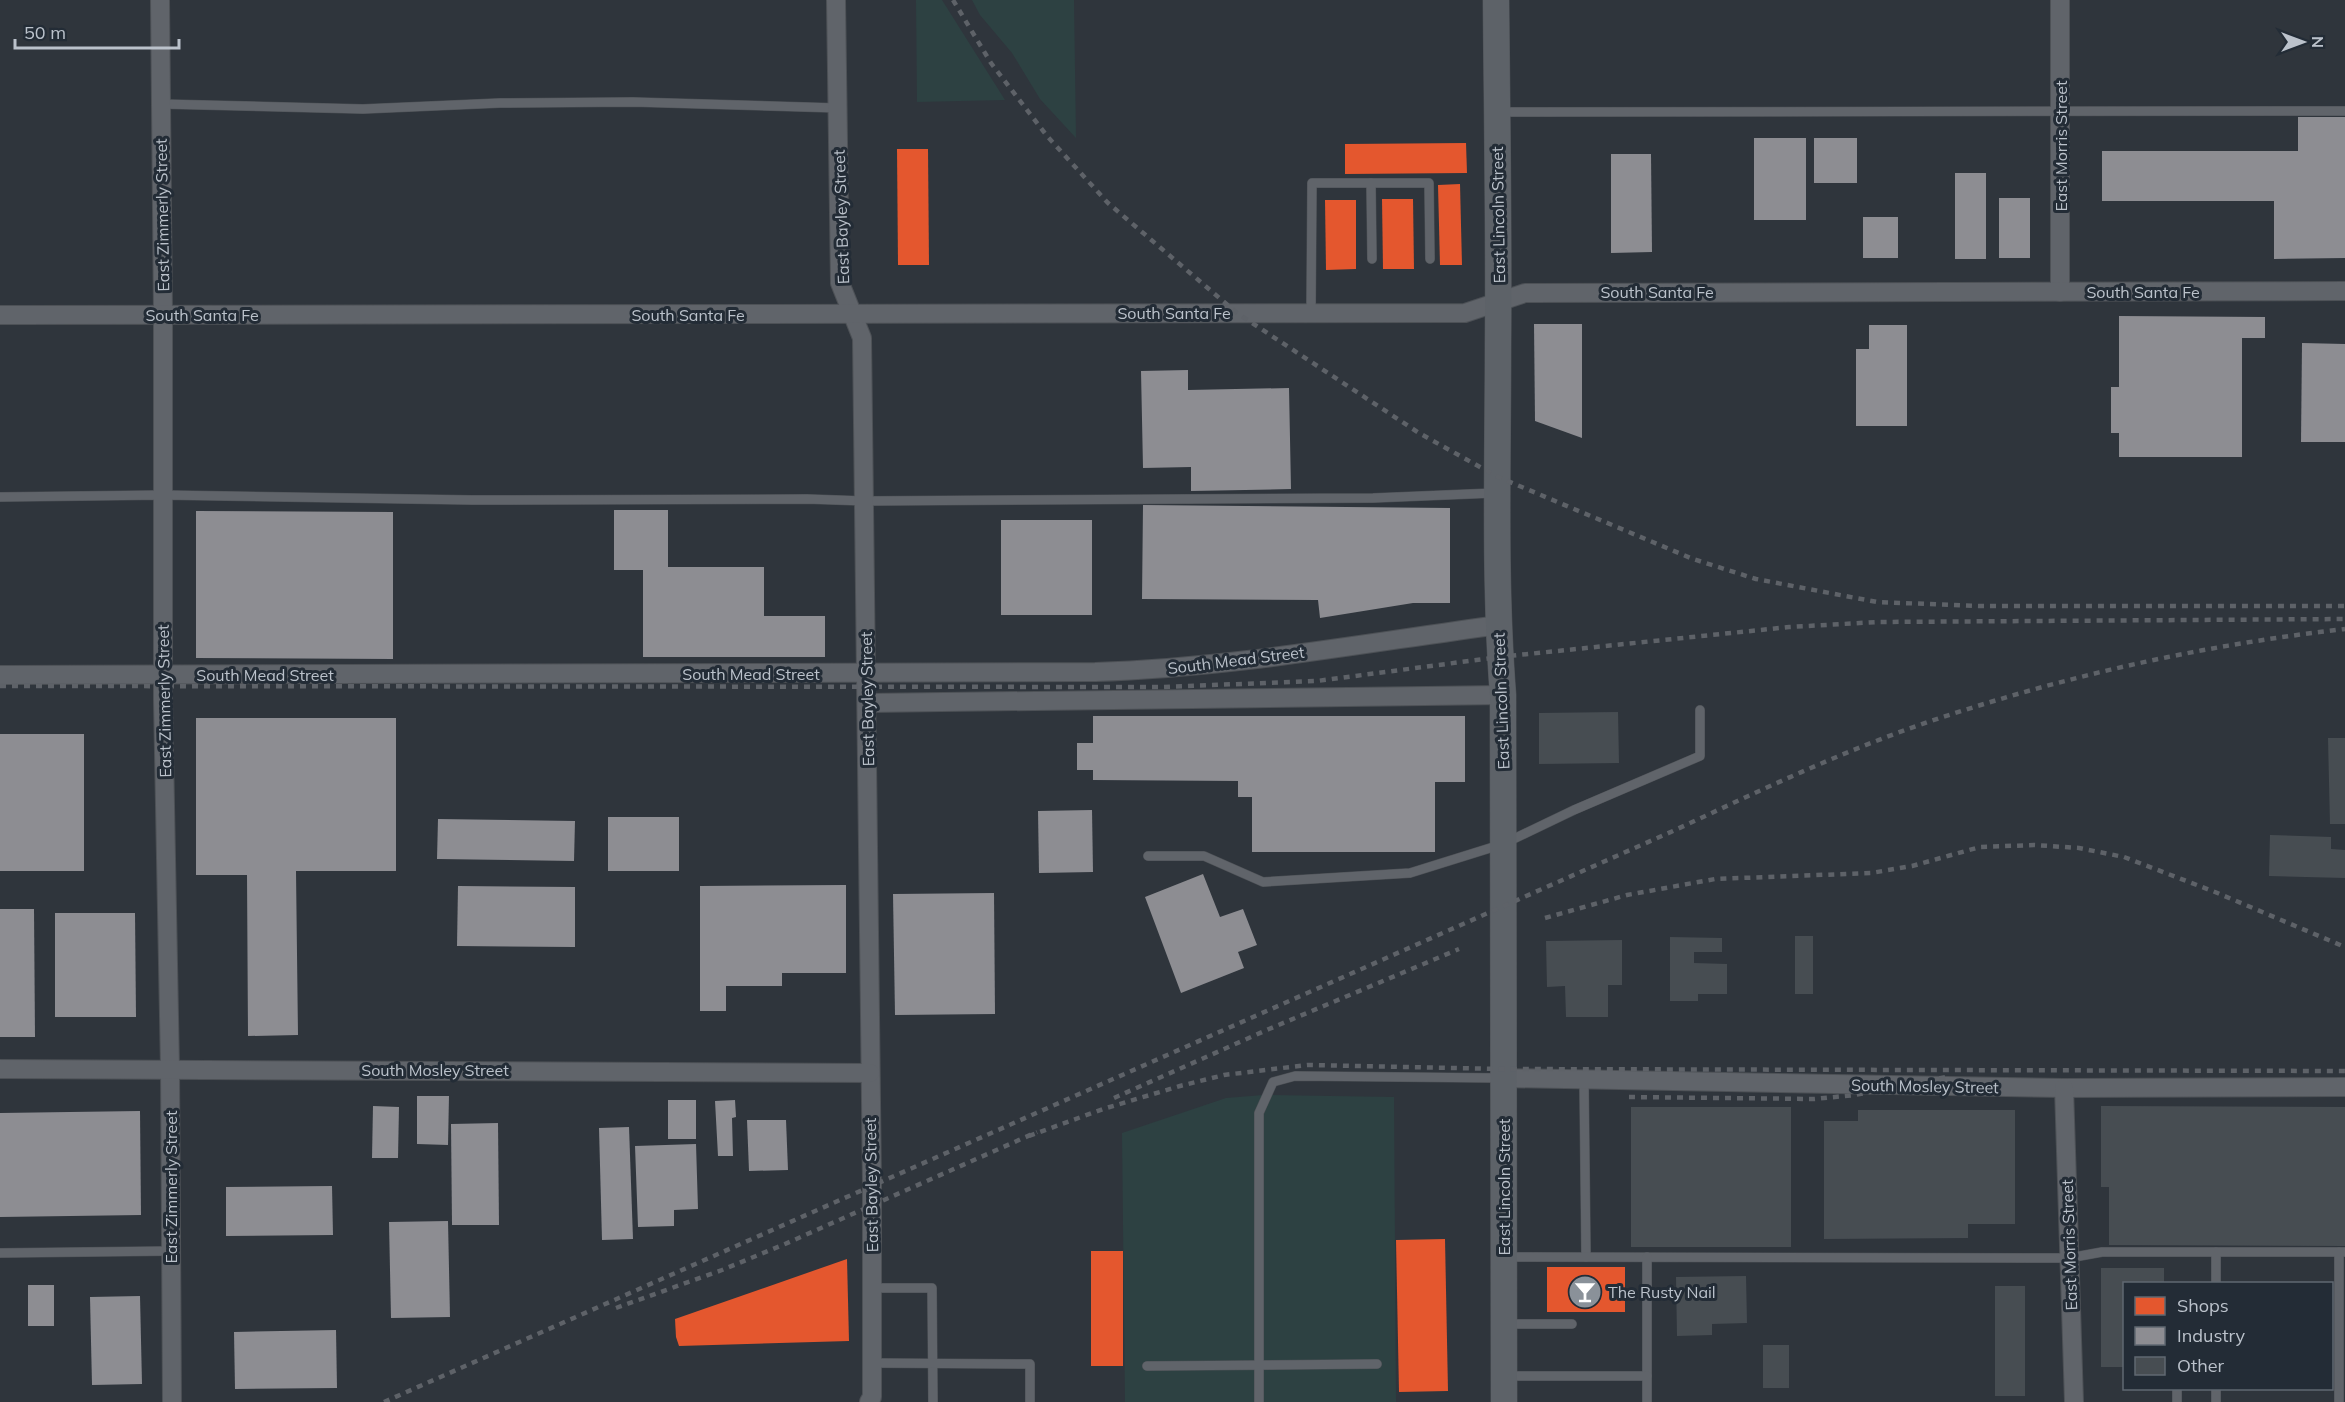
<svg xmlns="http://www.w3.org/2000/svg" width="2345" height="1402" viewBox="0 0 2345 1402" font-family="Mulish,sans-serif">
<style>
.green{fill:#2d4142}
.shops{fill:#e4572e}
.industry{fill:#8d8d92}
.building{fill:#474d52}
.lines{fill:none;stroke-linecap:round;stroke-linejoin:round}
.lane-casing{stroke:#4d5156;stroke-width:10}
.street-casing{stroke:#4d5156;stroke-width:20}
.secondary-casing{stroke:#4d5156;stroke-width:27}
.lane{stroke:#60646a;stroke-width:9}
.street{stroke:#60646a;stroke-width:18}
.secondary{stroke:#5d6268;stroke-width:26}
.rail{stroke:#5e6268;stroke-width:4.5;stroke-dasharray:6 6;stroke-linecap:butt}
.labels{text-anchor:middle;stroke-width:6;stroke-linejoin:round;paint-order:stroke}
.street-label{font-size:16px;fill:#bbc2cb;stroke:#232c36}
.poi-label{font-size:16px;fill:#bbc2cb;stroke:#232c36;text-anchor:start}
</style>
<rect width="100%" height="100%" fill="#2f353c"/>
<!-- green -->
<g class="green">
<polygon points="916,0 942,0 1005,100 917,102"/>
<polygon points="972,0 1074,0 1076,138 1040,99 1012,53 980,15"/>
<polygon points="1263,1095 1394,1097 1396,1402 1125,1402 1122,1133 1226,1098"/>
</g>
<!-- shops -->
<g class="shops">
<polygon points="1466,143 1467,173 1345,174 1345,144"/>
<polygon points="897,149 928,149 929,265 898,265"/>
<polygon points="1460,184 1462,265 1440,265 1438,185"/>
<polygon points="1382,199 1413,199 1414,269 1383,269"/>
<polygon points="1325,200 1356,200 1356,269 1326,270"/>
<polygon points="1445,1239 1448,1391 1399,1392 1396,1240"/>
<rect x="1091" y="1251" width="32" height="115"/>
<polygon points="847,1259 849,1341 679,1346 676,1337 675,1319"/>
<rect x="1547" y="1267" width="78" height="45"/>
</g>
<!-- industry -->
<g class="industry">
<polygon points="2298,117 2345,117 2345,258 2274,259 2274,201 2102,201 2102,151 2298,151"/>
<rect x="1754" y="138" width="52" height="82"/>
<rect x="1814" y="138" width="43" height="45"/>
<polygon points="1611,154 1651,154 1652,252 1611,253"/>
<rect x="1955" y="173" width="31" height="86"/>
<rect x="1999" y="198" width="31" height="60"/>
<rect x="1863" y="217" width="35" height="41"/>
<polygon points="2119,316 2265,317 2265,338 2242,338 2242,457 2119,457 2119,433 2111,433 2111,387 2119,387"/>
<polygon points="1534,324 1582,324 1582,438 1535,421"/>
<polygon points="1869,325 1907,325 1907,426 1856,426 1856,349 1869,349"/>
<polygon points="2302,343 2345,344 2345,442 2301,442"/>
<polygon points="1188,370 1188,390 1289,388 1291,489 1191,491 1191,467 1143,468 1141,371"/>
<polygon points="1143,505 1450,508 1450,603 1413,603 1320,618 1318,600 1142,599"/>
<polygon points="614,510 668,510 668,567 764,567 764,616 825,616 825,657 643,657 643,570 614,570"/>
<polygon points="196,511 393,512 393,659 196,658"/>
<rect x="1001" y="520" width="91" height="95"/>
<polygon points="1093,716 1465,716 1465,782 1435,782 1435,852 1252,852 1252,797 1238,797 1238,781 1093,780 1093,770 1077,770 1077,743 1093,743"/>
<polygon points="196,718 396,718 396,871 296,871 298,1035 248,1036 247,875 196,875"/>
<rect x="0" y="734" width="84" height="137"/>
<polygon points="1092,810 1093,872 1039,873 1038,811"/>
<rect x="608" y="817" width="71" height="54"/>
<polygon points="438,819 575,821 574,861 437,859"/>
<polygon points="1203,874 1220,917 1243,909 1257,945 1238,952 1244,968 1181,993 1145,897"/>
<polygon points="846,885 846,973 782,973 782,986 726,986 726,1011 700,1011 700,886"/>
<polygon points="458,886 575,887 575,947 457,946"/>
<polygon points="994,893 995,1014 895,1015 893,894"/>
<polygon points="0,909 34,909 35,1037 0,1037"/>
<polygon points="55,913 135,913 136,1017 55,1017"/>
<polygon points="417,1096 449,1096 448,1145 417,1144"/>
<rect x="668" y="1100" width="28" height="39"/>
<polygon points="735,1100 736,1117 732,1118 733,1156 718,1156 715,1101"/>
<polygon points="373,1106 399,1107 398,1158 372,1158"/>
<polygon points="140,1111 141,1215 0,1217 0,1113"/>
<polygon points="747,1120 786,1120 788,1170 749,1171"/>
<polygon points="498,1123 499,1225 452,1225 451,1124"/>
<polygon points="629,1127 633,1239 602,1240 599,1128"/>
<polygon points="696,1144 698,1209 674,1210 674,1226 638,1227 635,1146"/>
<polygon points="332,1186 333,1235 226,1236 226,1187"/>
<polygon points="448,1221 450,1317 391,1318 389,1222"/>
<rect x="28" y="1285" width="26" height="41"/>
<polygon points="140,1296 142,1384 92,1385 90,1297"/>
<polygon points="336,1330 337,1388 235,1389 234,1332"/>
</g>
<!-- building -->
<g class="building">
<polygon points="1618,712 1619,763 1539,764 1539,713"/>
<polygon points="2328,738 2345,738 2345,824 2330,824"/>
<polygon points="2270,835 2331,837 2331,849 2345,850 2345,878 2269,876"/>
<rect x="1795" y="936" width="18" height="58"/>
<polygon points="1670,937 1722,938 1722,952 1694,952 1694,963 1727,964 1727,994 1698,994 1698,1001 1670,1001"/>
<polygon points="1622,940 1622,985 1608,985 1608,1017 1566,1017 1565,986 1547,987 1546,941"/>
<polygon points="2101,1106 2345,1107 2345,1246 2109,1245 2109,1187 2101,1187"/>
<rect x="1631" y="1107" width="160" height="140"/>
<polygon points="1858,1110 2015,1110 2015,1224 1968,1224 1968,1238 1824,1239 1824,1121 1858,1121"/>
<polygon points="2101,1268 2164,1268 2164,1284 2124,1284 2124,1367 2101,1367"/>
<polygon points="1746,1276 1747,1323 1712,1324 1712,1335 1677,1336 1676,1277"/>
<rect x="1995" y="1286" width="30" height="110"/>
<rect x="1763" y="1345" width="26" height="43"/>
</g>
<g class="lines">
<defs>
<g id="lane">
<polyline points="161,104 363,109 500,103 633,102 838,108"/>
<polyline points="1499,112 2345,111"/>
<polyline points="1371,183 1372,259"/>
<polyline points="1311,313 1312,183 1429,183 1430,259"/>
<polyline points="0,497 163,495 472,500 807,499 865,501 1373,498 1494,493"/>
<polyline points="1148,856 1204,856 1263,882 1410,873 1503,844 1574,810 1700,756 1700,710"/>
<polyline points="1584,1080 1586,1257"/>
<polyline points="2216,1252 2216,1284"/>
<polyline points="0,1253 171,1251"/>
<polyline points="1505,1257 2069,1258 2102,1252 2345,1252"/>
<polyline points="872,1288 932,1288 933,1402"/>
<polyline points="1507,1324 1572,1324"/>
<polyline points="872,1363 1030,1364 1030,1402"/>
<polyline points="1147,1366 1377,1364"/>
<polyline points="1507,1376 1647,1376 1647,1257"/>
<polyline points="1647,1376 1647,1402"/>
<polyline points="2177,1388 2177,1402"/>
<polyline points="2216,1388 2216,1402"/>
<polyline points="1259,1402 1259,1113 1273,1082 1295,1076 1502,1078"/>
<polyline points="2339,1402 2339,1252"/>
</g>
<g id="street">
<polyline points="160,0 163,315 163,700 170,1068 172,1402"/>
<polyline points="836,0 840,283 862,338 872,1186 872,1397 869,1402"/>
<polyline points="2060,292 2060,0"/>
<polyline points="0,315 1465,313 1525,293 2345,291"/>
<path d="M 0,675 L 1095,672 C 1231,668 1365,643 1499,625"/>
<polyline points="867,703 1503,695"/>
<polyline points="0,1069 870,1073"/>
<polyline points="1504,1078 2064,1088 2345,1087"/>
<polyline points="2064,1088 2074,1402"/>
</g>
<path id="secondary" d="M 1496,0 C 1497,115 1499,230 1498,345 C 1498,462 1494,579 1503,695 L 1504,1402"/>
</defs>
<!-- lane casing -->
<use href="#lane" class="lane-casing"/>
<!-- street casing -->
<use href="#street" class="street-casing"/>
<!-- secondary casing -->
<use href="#secondary" class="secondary-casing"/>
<!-- lane -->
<use href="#lane" class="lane"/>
<!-- street -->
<use href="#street" class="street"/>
<!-- secondary -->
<use href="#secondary" class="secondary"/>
<!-- rail -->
<g class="rail">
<polyline points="953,0 991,63 1047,136 1108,203 1237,313 1419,433 1498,477 1693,559 1756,579 1877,602 1979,606 2345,606"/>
<polyline points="0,686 1162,687 1317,681 1499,657 1789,627 1878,622 2345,619"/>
<polyline points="1545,918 1627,895 1715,879 1871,873 1912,866 1980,847 2034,845 2079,848 2124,857 2215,892 2345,947"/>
<polyline points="1629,1097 1814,1099 1855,1095 1946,1077"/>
<polyline points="1114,1098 1269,1029 1459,949"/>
<polyline points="1029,1136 1103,1109 1180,1086 1224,1075 1307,1065 1504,1069 2345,1071"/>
<polyline points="616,1308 722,1270 785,1244 1037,1132"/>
<path d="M 384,1402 L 1673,831 C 1757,792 1840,752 1928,722 C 2064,676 2203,645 2345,629"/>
</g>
</g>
<!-- icons -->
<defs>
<symbol id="bar-disc" viewBox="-11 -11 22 22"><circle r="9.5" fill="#8a9199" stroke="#232c36"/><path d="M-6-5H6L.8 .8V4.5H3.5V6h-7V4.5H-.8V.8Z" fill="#fff"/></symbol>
</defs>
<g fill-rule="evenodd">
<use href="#bar-disc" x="1566" y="1273" width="38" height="38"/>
</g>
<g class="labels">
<!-- street labels -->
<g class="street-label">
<text transform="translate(2061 146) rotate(-90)" y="6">East Morris Street</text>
<text transform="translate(162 215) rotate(-91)" y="6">East Zimmerly Street</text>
<text transform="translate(1498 215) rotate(-91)" y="6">East Lincoln Street</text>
<text transform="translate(841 217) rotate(-92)" y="6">East Bayley Street</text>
<text x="1657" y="298">South Santa Fe</text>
<text x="2143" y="298">South Santa Fe</text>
<text x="1174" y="319">South Santa Fe</text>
<text x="202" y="321">South Santa Fe</text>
<text x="688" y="321">South Santa Fe</text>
<text transform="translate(1236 660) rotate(-7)" y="6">South Mead Street</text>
<text x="751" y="680">South Mead Street</text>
<text x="265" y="681">South Mead Street</text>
<text transform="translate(867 699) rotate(-91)" y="6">East Bayley Street</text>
<text transform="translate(164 701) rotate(-91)" y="6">East Zimmerly Street</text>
<text transform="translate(1501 701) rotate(-92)" y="6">East Lincoln Street</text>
<text x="435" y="1076">South Mosley Street</text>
<text transform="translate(1925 1086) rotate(1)" y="6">South Mosley Street</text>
<text transform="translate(871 1185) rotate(-91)" y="6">East Bayley Street</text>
<text transform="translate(171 1187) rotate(-90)" y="6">East Zimmerly Street</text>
<text transform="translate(1504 1187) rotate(-90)" y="6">East Lincoln Street</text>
<text transform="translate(2069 1245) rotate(-92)" y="6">East Morris Street</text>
</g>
<!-- poi labels -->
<g class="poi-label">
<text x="1608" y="1298">The Rusty Nail</text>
</g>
</g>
<!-- legend -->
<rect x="2123" y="1282" width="210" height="108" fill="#232c36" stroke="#606872" stroke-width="1.5"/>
<rect x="2135" y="1297" width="30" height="18" fill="#e4572e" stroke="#606872" stroke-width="1.5"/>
<text x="2177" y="1312" font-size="18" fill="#bbc2cb">Shops</text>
<rect x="2135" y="1327" width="30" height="18" fill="#8d8d92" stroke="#606872" stroke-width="1.5"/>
<text x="2177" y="1342" font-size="18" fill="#bbc2cb">Industry</text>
<rect x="2135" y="1357" width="30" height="18" fill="#474d52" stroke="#606872" stroke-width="1.5"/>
<text x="2177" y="1372" font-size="18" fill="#bbc2cb">Other</text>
<!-- north arrow -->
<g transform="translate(2303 42) rotate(90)" stroke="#232c36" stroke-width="4.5" paint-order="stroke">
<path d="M0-4.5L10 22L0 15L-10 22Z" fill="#bbc2cb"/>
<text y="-9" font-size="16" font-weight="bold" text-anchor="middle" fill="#bbc2cb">N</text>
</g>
<!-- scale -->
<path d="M15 39v9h164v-9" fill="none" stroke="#bbc2cb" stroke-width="3"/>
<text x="24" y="39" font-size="18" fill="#bbc2cb" stroke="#232c36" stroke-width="4.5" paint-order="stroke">50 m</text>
</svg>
